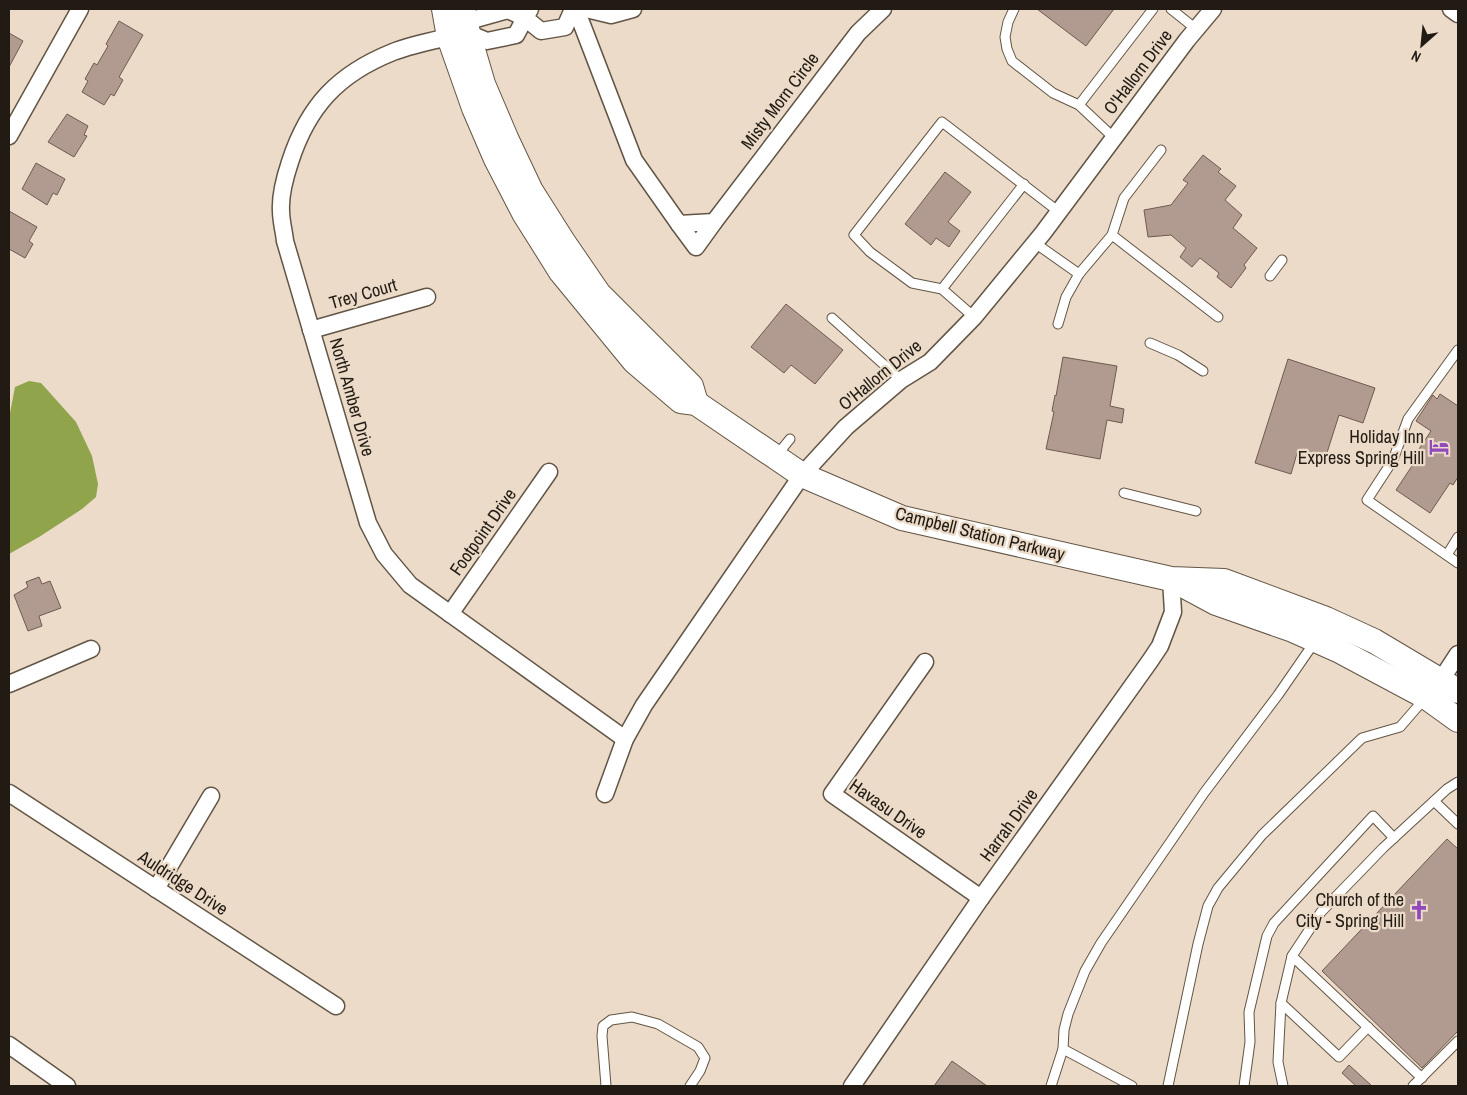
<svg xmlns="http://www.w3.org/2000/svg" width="1467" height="1095" viewBox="0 0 1467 1095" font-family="'Archivo Narrow',sans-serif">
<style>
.water{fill:#8fa44b}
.building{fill:#b19b90;stroke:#6f5a50}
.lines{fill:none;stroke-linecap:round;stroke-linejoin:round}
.lane-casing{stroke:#635545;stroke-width:11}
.street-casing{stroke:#635545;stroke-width:19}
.secondary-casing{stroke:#635545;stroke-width:26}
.lane{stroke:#fff;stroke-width:9}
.street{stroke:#fff;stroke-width:16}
.secondary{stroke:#fff;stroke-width:24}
.labels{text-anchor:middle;stroke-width:4.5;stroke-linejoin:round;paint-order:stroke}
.street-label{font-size:18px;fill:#211b14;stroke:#ebdbc8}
.poi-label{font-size:18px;fill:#211b14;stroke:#ebdbc8;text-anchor:end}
</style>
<rect width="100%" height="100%" fill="#ebdbc8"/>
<!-- water -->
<polygon class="water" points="29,381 41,383 76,422 92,456 98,484 96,497 82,509 39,537 9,554 9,418 15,387"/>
<!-- building -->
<g class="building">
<polygon points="1037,9 1114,9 1086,46"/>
<polygon points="119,21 143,35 119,77 123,80 114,96 111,94 104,105 82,92 88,81 85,79 94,63 97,65 108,46 106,44"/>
<polygon points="9,33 23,41 9,67"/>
<polygon points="67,114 88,126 84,135 87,136 74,157 48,142"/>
<polygon points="1203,155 1221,169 1218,172 1236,186 1225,200 1242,215 1233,228 1257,248 1244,265 1246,268 1231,288 1217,277 1219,273 1200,258 1192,267 1180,257 1186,248 1171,235 1148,237 1144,210 1171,205 1188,183 1183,180"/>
<polygon points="36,163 65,179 57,195 53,193 47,205 22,189"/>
<polygon points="945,172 971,192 948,222 960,231 949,247 936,238 931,245 905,224"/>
<polygon points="9,211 37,227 29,241 33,244 25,258 9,249"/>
<polygon points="786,304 843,350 815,384 791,365 784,373 751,347"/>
<polygon points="1063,357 1117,366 1110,406 1124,409 1122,423 1107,420 1100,459 1046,449 1054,412 1052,411 1055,395 1056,396"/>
<polygon points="1288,359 1375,388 1363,423 1339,415 1325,459 1298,450 1291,474 1255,463"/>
<polygon points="1440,394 1458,406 1458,477 1453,485 1450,483 1430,513 1396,490 1416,460 1413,458 1431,431 1416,421 1433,395 1437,399"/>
<polygon points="39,577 42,584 50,581 61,608 39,616 42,626 28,631 14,595 28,587 26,582"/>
<polygon points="1447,839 1458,849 1458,1031 1422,1068 1322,971"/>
<polygon points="952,1061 987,1086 934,1086"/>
<polygon points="1349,1065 1372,1086 1356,1086 1342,1073"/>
</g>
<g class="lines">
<defs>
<g id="lane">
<polyline points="1014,9 1008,22 1005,37 1007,49 1012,61 1053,93 1079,105 1114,138"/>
<polyline points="1171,9 1196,29"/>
<polyline points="1079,105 1153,9"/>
<polyline points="1112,235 1218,317"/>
<polyline points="1035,243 1079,274 1066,297 1058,324"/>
<polyline points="1079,274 1112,235 1124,198 1161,150"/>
<polyline points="1270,276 1282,260"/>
<polyline points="942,289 1024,184"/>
<polyline points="974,317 942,289 912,283 870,252 854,235 942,122 1059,212"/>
<polyline points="832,318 901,380"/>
<polyline points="1150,343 1178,355 1203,371"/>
<polyline points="1458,350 1408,419 1393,460 1367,500 1458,563"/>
<polyline points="776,456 790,439"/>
<polyline points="1124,493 1196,511"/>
<polyline points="1447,555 1458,537"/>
<polyline points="1434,801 1458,824"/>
<polyline points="1292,956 1422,1078"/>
<polyline points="1281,1003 1339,1057 1368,1027"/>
<polyline points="1063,1049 1132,1086"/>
<polyline points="606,1086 602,1036 603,1026 611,1020 632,1017 658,1024 698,1047 705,1058 700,1071 690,1086"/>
<polyline points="1051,1086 1063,1049 1064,1030 1068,1014 1085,971 1101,943 1204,793 1278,695 1316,640"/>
<polyline points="1168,1086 1198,944 1208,906 1218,888 1262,835 1362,738 1400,727 1426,697"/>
<polyline points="1244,1086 1250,1042 1249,1012 1267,936 1274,923 1373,816 1394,838"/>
<polyline points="1283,1086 1278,1062 1281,1003 1292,956 1321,912 1383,848 1447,789 1458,782"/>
<polyline points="1413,1086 1458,1041"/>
</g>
<g id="street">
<polyline points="530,9 525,18 508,10 472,20 468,33 487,41 516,35 525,18 541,31 565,27 573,9"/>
<polyline points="576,9 634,160 679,224 714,222 858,33 883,9"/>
<polyline points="586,9 611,15 633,9"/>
<polyline points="1451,9 1458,14"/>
<path d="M 449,37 C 431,41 411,45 393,52 C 338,74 308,106 290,162 C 285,177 280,195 281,211 C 281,221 284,231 285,241 L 368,523 L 384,554 L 410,585 L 625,739"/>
<polyline points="9,136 80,9"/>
<polyline points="679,224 696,247 714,222"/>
<polyline points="311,330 427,297"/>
<polyline points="450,614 549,472"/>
<polyline points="925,662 832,794 981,898"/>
<polyline points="1441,680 1458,654"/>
<polyline points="9,684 91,649"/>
<polyline points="9,793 336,1006"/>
<polyline points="605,794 625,739 644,705 802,475 846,427 901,380 930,362 974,317 1043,233 1187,40 1213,9"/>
<polyline points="156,889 211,796"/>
<polyline points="9,1045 67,1086"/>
<polyline points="852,1086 981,898 1150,661 1160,646 1173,612 1171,579"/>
</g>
<g id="secondary">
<polyline points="444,9 449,37 474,108 496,159 524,213 561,272 634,361 681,401 696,403 802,475 902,518 1171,579 1224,581 1326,619 1374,641 1458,691"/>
<polyline points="463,9 468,33 483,84 506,138 531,191 562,240 599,294 691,386 696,403"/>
<polyline points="1177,582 1216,603 1293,630 1338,650 1426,697 1458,720"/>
</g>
</defs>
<!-- lane casing -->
<use href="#lane" class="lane-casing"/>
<!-- street casing -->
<use href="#street" class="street-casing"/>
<!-- secondary casing -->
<use href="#secondary" class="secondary-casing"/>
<!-- lane -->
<use href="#lane" class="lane"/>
<!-- street -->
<use href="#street" class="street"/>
<!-- secondary -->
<use href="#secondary" class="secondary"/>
</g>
<!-- icons -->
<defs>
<symbol id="hotel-bare" viewBox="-9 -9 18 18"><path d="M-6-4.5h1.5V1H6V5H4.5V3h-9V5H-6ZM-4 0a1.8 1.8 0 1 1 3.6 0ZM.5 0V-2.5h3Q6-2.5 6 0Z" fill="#9149bc" stroke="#ebdbc8" stroke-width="2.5" paint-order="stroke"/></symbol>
<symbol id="church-bare" viewBox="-9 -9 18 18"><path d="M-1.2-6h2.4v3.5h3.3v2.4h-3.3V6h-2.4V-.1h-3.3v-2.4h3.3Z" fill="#9149bc" stroke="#ebdbc8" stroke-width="2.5" paint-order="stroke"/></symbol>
</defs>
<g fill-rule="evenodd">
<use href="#hotel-bare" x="1425" y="433" width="28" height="28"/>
<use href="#church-bare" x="1405" y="896" width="28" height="28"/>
</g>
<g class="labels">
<!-- street labels -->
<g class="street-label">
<text transform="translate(1138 72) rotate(-53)" y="6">O'Hallorn Drive</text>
<text transform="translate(780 101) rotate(-53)" y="6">Misty Morn Circle</text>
<text transform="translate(363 294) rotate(-16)" y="6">Trey Court</text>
<text transform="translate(880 375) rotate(-39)" y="6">O'Hallorn Drive</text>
<text transform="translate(352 397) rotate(74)" y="6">North Amber Drive</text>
<text transform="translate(483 532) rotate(-55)" y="6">Footpoint Drive</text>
<text transform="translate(980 534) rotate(14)" y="6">Campbell Station Parkway</text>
<text transform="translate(888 809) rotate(35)" y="6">Havasu Drive</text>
<text transform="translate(1009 825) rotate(-54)" y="6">Harrah Drive</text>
<text transform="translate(183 883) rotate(33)" y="6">Auldridge Drive</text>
</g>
<!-- poi labels -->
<g class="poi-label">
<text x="1424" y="443">Holiday Inn<tspan x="1424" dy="21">Express Spring Hill</tspan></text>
<text x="1404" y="906">Church of the<tspan x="1404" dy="21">City - Spring Hill</tspan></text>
</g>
</g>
<!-- border -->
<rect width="1467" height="1095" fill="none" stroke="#211b14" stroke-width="20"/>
<!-- north arrow -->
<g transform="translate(1422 45) rotate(207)" stroke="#ebdbc8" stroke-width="4" paint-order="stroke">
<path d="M0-4L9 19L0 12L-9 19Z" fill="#211b14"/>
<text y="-8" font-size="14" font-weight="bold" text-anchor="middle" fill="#211b14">N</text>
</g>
</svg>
